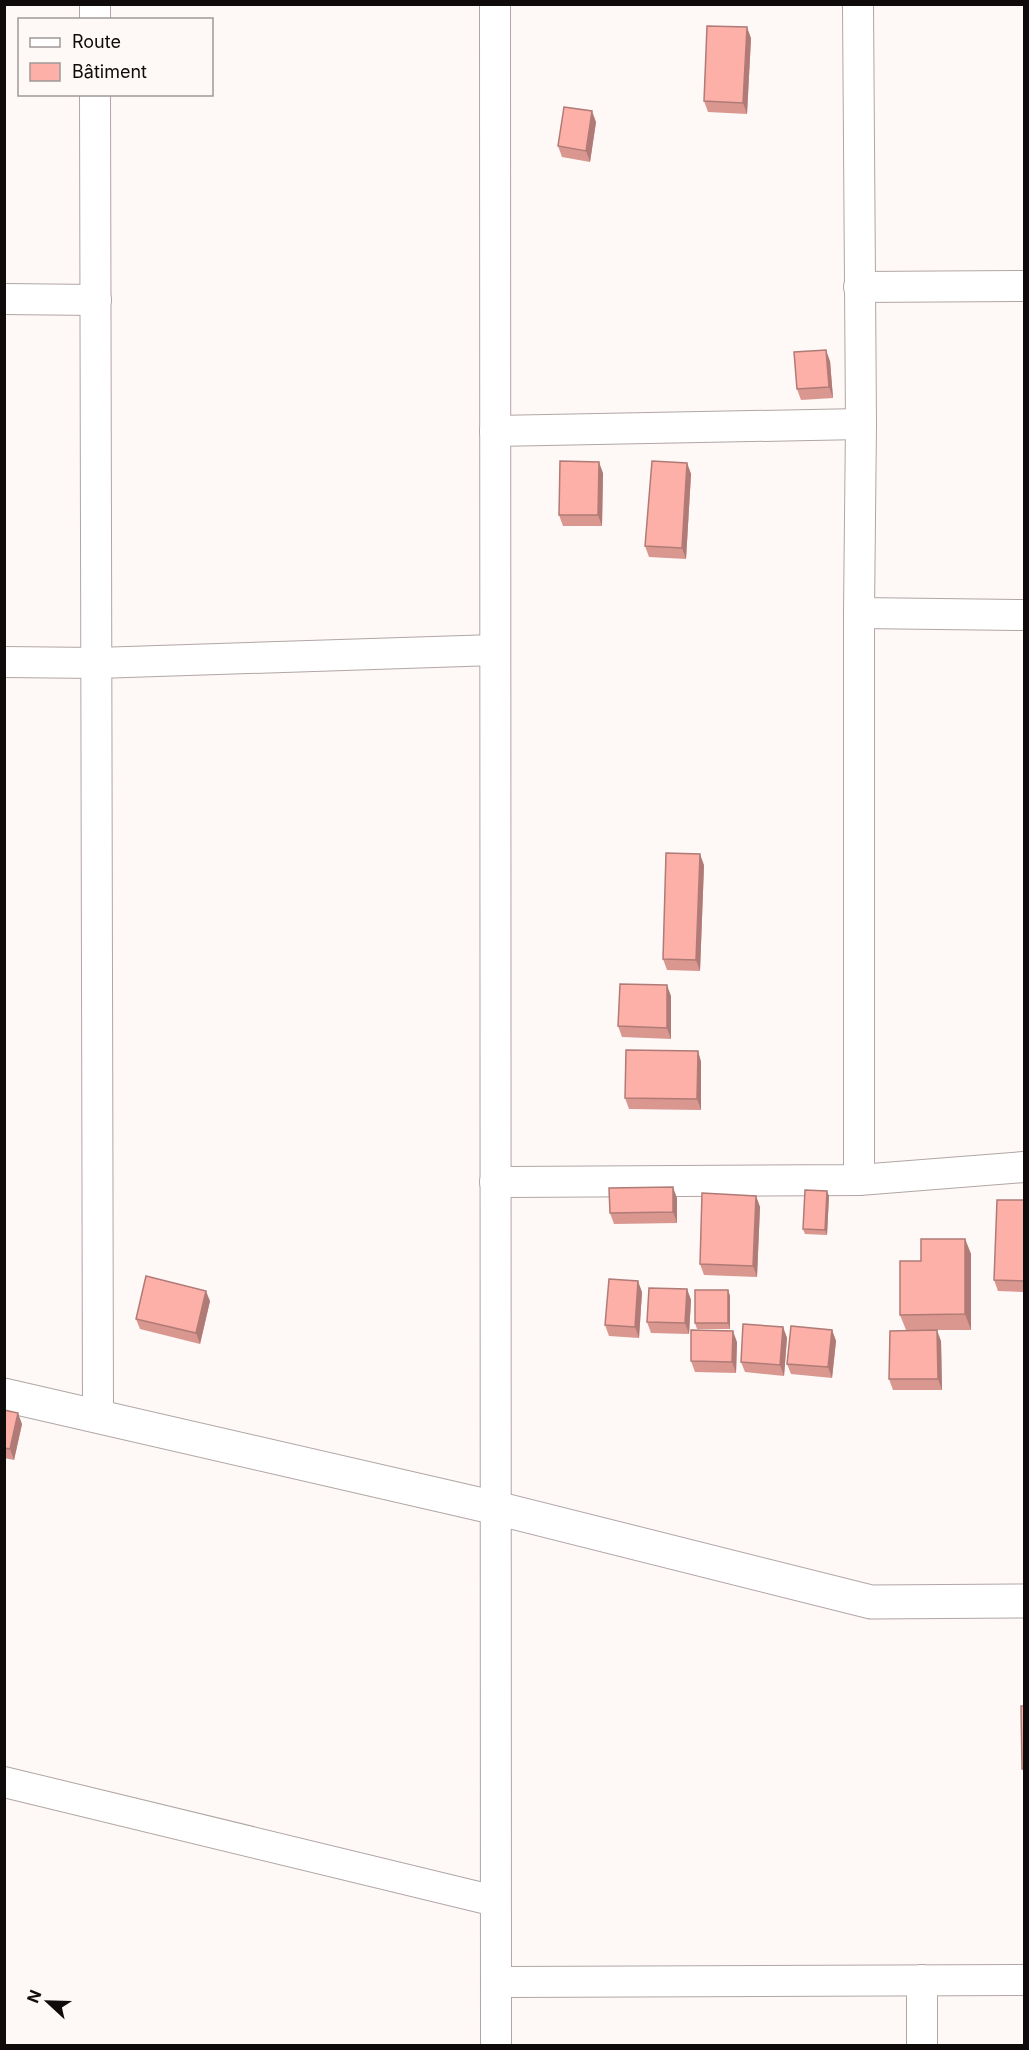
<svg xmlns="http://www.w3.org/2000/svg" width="1029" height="2050" viewBox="0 0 1029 2050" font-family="Inter,sans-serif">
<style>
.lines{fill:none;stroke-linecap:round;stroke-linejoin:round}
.street-casing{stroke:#b0a6a5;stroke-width:32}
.secondary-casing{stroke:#b0a6a5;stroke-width:35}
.street{stroke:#fff;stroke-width:30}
.secondary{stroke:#fff;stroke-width:33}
.wall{fill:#d99790}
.shaded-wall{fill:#b07b76}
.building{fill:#fcb0a8;stroke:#b07b76;stroke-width:1.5}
</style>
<rect width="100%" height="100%" fill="#fef8f7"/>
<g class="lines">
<defs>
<g id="street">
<polyline points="95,4 95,20"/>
<polyline points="495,4 496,2046"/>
<polyline points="858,4 861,424 859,613 859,1180"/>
<polyline points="95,94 98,1417"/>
<polyline points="859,287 1024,286"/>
<polyline points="4,299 96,300"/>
<polyline points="495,431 861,424"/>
<polyline points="859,613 1024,615"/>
<polyline points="4,662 97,663 495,650"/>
<polyline points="495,1182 859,1180 1024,1167"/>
<polyline points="4,1782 495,1901"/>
<polyline points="496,1982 1024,1980"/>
<polyline points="922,2046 922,1980"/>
</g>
<polyline id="secondary" points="4,1395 496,1508 871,1602 1024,1601"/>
</defs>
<!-- street casing -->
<use href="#street" class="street-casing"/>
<!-- secondary casing -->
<use href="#secondary" class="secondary-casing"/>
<!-- street -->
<use href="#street" class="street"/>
<!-- secondary -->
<use href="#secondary" class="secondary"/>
</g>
<!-- wall -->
<g class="wall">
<rect x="662" y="4" width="35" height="2"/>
<polygon points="751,38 747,114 708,112 704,101"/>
<polygon points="596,122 590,162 562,157 558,146"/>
<polygon points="830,361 833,398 801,400 797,389"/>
<polygon points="687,463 691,474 686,559 649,557 645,546"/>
<polygon points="603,473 602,526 563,526 559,515"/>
<polygon points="704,865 700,971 667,970 663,959"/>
<polygon points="671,996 671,1039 622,1037 618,1026"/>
<polygon points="698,1051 701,1062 701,1110 629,1109 625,1098"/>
<polygon points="756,1196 760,1207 757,1277 704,1275 700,1264"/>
<polygon points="829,1196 827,1235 805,1234 803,1229"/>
<polygon points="677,1198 677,1223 614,1224 610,1213"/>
<polygon points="1024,1200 1024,1292 998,1291 994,1280"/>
<polygon points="965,1239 971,1254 971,1330 906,1330 900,1315 921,1261"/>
<polygon points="687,1289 691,1300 689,1334 651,1333 647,1322"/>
<polygon points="728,1290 730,1296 730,1329 697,1329 695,1323"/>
<polygon points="642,1292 639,1338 609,1336 605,1325"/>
<polygon points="210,1301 200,1344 140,1329 136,1319"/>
<polygon points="783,1327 787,1338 784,1376 745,1372 741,1362"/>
<polygon points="832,1330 836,1341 832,1378 791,1374 787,1364"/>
<polygon points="941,1341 942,1390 893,1390 889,1379"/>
<polygon points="737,1342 736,1373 695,1372 691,1361"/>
<polygon points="4,1410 22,1424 14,1460 4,1458"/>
</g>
<!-- shaded-wall -->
<g class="shaded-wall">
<polygon points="747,27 751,38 747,114 743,103"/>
<polygon points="592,111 596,122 590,162 586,151"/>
<polygon points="826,350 830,361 833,398 829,387"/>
<polygon points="599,462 603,473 602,526 598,515"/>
<polygon points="687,463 691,474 686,559 682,548"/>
<polygon points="700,854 704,865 700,971 696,960"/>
<polygon points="667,985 671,996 671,1039 667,1028"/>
<polygon points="698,1051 701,1062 701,1110 697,1099"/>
<polygon points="673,1187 677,1198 677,1223 673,1212"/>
<polygon points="827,1191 829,1196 827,1235 825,1230"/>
<polygon points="756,1196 760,1207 757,1277 753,1266"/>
<polygon points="965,1239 971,1254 971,1330 965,1314"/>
<polygon points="638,1281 642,1292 639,1338 635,1327"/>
<polygon points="687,1289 691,1300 689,1334 685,1323"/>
<polygon points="728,1290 730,1296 730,1329 728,1323"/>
<polygon points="206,1291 210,1301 200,1344 196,1333"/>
<polygon points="783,1327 787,1338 784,1376 780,1365"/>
<polygon points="832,1330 836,1341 832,1378 828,1367"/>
<polygon points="937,1330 941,1341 942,1390 938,1379"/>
<polygon points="733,1331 737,1342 736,1373 732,1362"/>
<polygon points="18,1413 22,1424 14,1460 10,1449"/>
</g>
<!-- building -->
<g class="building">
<polygon points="707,26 747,27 743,103 704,101"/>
<polygon points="564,107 592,111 586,151 558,146"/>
<polygon points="826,350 829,387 797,389 794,352"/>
<polygon points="560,461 599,462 598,515 559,515"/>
<polygon points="652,461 687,463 682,548 645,546"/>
<polygon points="666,853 700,854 696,960 663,959"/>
<polygon points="620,984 667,985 667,1028 618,1026"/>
<polygon points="626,1050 698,1051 697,1099 625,1098"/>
<polygon points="673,1187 673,1212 610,1213 609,1188"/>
<polygon points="805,1190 827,1191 825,1230 803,1229"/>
<polygon points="702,1193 756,1196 753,1266 700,1264"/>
<polygon points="997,1200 1024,1200 1024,1281 994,1280"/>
<polygon points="921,1239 965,1239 965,1314 900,1315 900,1261 921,1261"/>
<polygon points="146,1276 206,1291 196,1333 136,1319"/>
<polygon points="609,1279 638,1281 635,1327 605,1325"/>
<polygon points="649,1288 687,1289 685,1323 647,1322"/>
<rect x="695" y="1290" width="33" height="33"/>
<polygon points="743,1324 783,1327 780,1365 741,1362"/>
<polygon points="791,1326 832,1330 828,1367 787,1364"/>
<polygon points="691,1330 733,1331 732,1362 691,1361"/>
<polygon points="937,1330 938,1379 889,1379 890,1331"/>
<polygon points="4,1410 18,1413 10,1449 4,1448"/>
<polygon points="1021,1706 1024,1706 1024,1769 1022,1769"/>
</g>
<!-- border -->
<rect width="1029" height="2050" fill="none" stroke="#0e0b0a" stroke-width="12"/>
<!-- legend -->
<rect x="18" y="18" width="195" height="78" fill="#fef8f7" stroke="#9e9998" stroke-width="1.5"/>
<rect x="30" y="38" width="30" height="9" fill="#ffffff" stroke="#9e9998" stroke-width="1.5"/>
<text x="72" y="48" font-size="18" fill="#0e0b0a">Route</text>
<rect x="30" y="63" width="30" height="18" fill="#fcb0a8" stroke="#9e9998" stroke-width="1.5"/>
<text x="72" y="78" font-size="18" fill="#0e0b0a">Bâtiment</text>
<!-- north arrow -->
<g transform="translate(48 2002) rotate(292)" stroke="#fef8f7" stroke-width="4.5" paint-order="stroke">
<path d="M0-4.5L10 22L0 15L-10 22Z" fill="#0e0b0a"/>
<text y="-9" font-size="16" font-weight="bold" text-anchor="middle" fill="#0e0b0a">N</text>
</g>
</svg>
